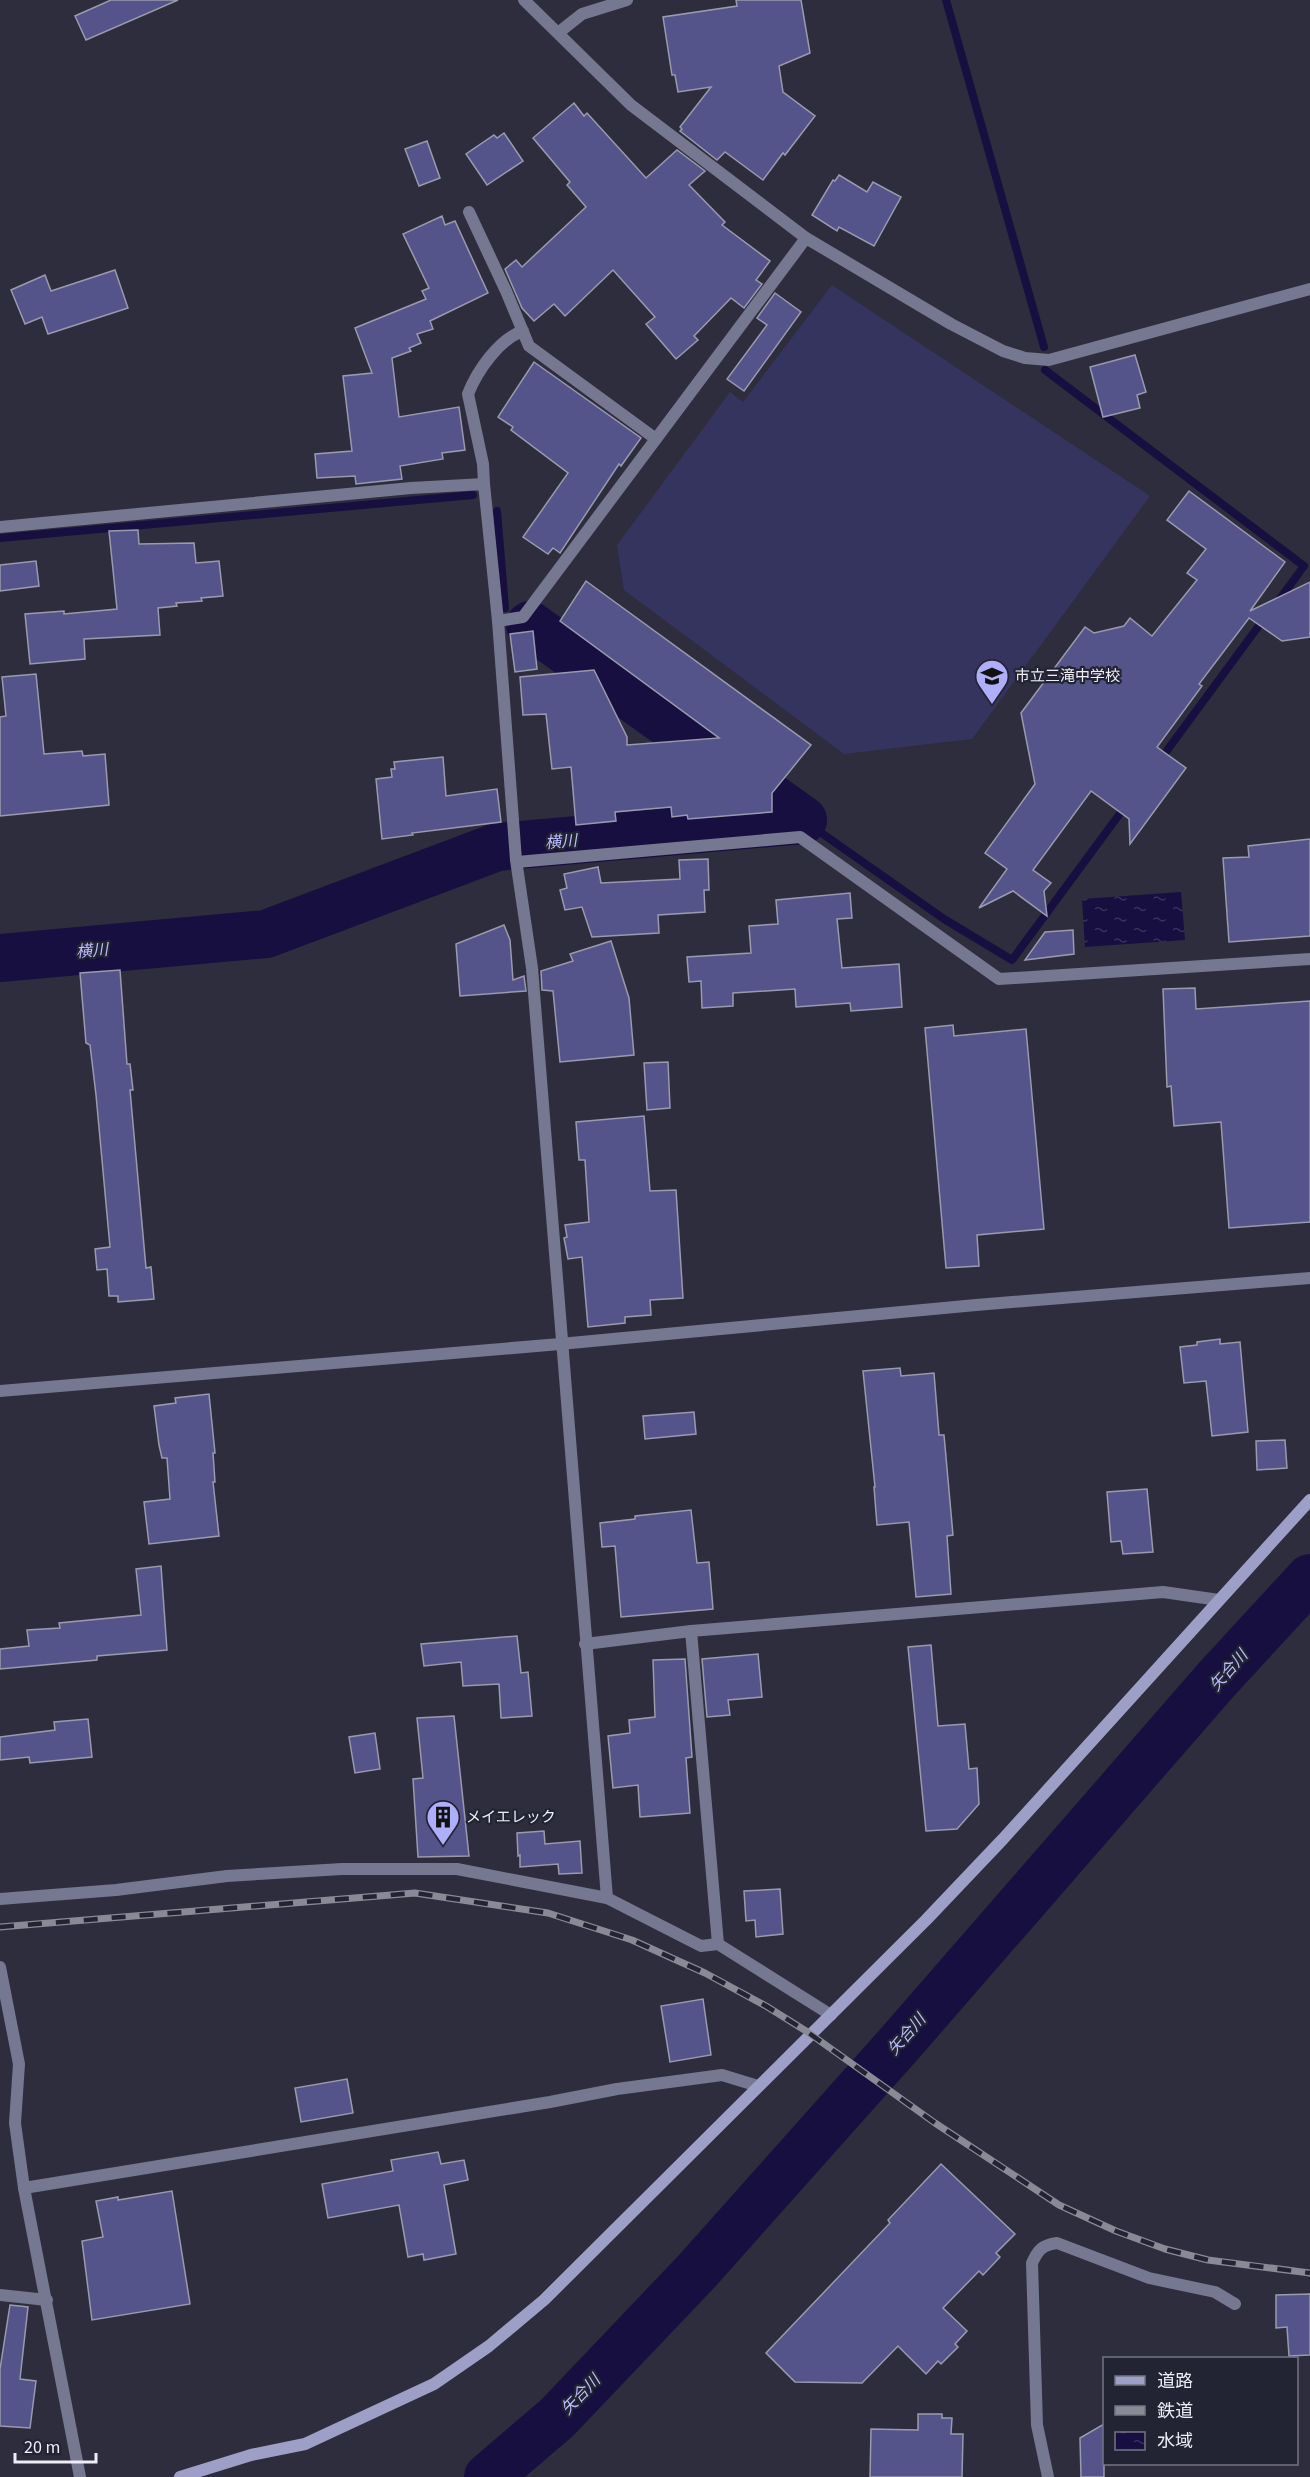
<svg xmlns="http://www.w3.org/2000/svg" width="1310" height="2477" viewBox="0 0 1310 2477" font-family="'Source Sans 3','Noto Sans JP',sans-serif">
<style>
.pitch{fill:#35345e}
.water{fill:url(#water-ripples)}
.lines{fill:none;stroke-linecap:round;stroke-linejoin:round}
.stream{stroke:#160f3f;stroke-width:8}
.river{stroke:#160f3f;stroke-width:48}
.building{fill:#55548a;stroke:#999aae;stroke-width:1.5}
.street{stroke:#767790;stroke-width:12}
.secondary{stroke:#9d9fc7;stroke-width:12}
.rail-casing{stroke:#8a8a97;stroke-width:7}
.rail{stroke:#232433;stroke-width:4.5;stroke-dasharray:14;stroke-linecap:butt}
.labels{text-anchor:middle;stroke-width:4.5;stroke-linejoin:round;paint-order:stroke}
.poi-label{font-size:15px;fill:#ededf8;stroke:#232433;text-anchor:start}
.water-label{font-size:16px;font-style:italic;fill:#bbbdff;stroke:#232433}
</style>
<defs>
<pattern id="water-ripples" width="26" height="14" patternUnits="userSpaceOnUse" patternTransform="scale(1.5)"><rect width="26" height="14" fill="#160f3f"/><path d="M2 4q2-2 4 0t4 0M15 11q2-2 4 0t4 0" fill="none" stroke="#38325c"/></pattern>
</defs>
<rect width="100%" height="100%" fill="#2d2d3d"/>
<!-- pitch -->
<polygon class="pitch" points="832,285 1150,496 972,739 844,754 624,590 617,545 730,392 743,402"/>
<!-- water -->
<polygon class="water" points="1181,892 1185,940 1085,947 1082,899"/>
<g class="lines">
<!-- stream -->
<g class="stream">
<polyline points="946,0 1044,347"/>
<polyline points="1045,370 1304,566 1276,604"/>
<polyline points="497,511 505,608"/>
<polyline points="0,538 473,495"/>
<polyline points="1160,760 1266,616"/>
<polyline points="803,820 944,919 1012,960 1127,804"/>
</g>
<!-- river -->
<g class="river">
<polyline points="0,958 266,934 497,847 803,820 530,625"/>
<polyline points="488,2477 557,2418 697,2271 901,2042 1216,1680 1310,1578"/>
</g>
</g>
<!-- building -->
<g class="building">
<polygon points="111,0 178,0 86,40 75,16"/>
<polygon points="736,0 801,0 810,53 779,66 783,92 815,116 785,155 783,153 763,180 725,152 717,160 680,131 682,129 680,127 711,87 678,92 675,75 672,75 663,17 737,6"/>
<polygon points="574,103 584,116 587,113 646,178 677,150 705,171 689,185 725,222 722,225 770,261 756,280 762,284 744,308 731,298 694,336 698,340 676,359 646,324 655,317 613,270 565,316 554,304 534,321 522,308 505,269 516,260 522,267 586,207 567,185 570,182 533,138"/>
<polygon points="504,133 523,161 487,185 466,154 494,135 497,138"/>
<polygon points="427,141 440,178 419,186 405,149"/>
<polygon points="839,175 867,192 873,182 901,197 874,246 839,227 837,231 812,215 833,180 835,181"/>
<polygon points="442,216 445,225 455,221 488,293 430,321 433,329 417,334 421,343 409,348 411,351 392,358 399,417 459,407 465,450 442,453 443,459 400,466 402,479 356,484 355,476 317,478 315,454 352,451 343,376 372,373 355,328 426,299 422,291 429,288 403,234"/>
<polygon points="115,270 128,308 48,334 42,317 25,324 11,290 45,275 51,291"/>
<polygon points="775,293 801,312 744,391 727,379 767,325 757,318"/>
<polygon points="1135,355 1146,392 1137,395 1140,408 1103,417 1090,367"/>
<polygon points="534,362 641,438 621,466 619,464 560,553 553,548 548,554 523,537 568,473 511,430 513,427 498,417"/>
<polygon points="1189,491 1285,562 1250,611 1310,582 1310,637 1282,641 1249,618 1199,684 1202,686 1157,747 1186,768 1130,844 1129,819 1091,791 1033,870 1051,883 1044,891 1047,916 1013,891 979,908 1007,869 985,853 1035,784 1021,713 1085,627 1094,633 1124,626 1130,618 1152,636 1197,580 1187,573 1206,549 1167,520"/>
<polygon points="138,530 139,544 194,543 196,563 219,561 223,596 201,598 202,601 176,603 177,606 158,608 160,635 84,639 85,659 30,664 25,614 64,611 64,614 117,609 109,531"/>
<polygon points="36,561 39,586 0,591 0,565"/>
<polygon points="586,581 811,745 772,793 772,812 688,819 687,815 672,817 671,807 615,812 616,821 576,825 571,767 552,769 546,714 523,715 520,677 594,670 627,737 627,745 719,738 560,621"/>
<polygon points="533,631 537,669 515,672 510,634"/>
<polygon points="36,674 44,754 82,751 83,756 105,754 109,805 0,816 0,717 6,716 2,677"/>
<polygon points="443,757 446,796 497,789 501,822 412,833 413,835 382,839 376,779 392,777 391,769 395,769 394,762"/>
<polygon points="1310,839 1310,936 1229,942 1223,858 1249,857 1248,846"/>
<polygon points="708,859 709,890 704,890 705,912 658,915 659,933 592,937 582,907 565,910 560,890 567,888 564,874 598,867 601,883 680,879 679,860"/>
<polygon points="850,893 852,918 837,919 842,968 899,964 902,1007 851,1011 850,1003 796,1007 795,989 733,993 733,1006 702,1008 701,981 689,982 687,957 751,953 749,926 778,924 776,900"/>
<polygon points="504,925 510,940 513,980 524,976 526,991 460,996 456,944"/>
<polygon points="1073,930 1074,954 1025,960 1045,932"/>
<polygon points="611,941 629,998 634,1055 560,1062 553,991 542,990 541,971 573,961 570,954"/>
<polygon points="120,970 127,1064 130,1064 133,1090 130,1090 146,1268 151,1267 154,1299 118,1302 118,1296 109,1296 107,1269 97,1270 95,1249 110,1247 96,1095 90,1045 86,1043 80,973"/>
<polygon points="1195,988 1196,1009 1310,1001 1310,1222 1229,1228 1221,1122 1174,1126 1171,1086 1167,1087 1163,989"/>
<polygon points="953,1025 954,1036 1026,1029 1044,1229 977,1235 979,1266 946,1268 925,1028"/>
<polygon points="668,1062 670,1108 647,1110 644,1063"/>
<polygon points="644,1116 650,1191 676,1190 683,1298 650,1300 651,1315 625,1317 625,1323 588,1327 582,1257 568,1259 564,1238 567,1237 565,1225 589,1222 585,1160 579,1160 576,1122"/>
<polygon points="1220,1339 1220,1344 1240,1342 1248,1432 1212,1436 1206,1381 1184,1383 1180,1347 1197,1345 1197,1342"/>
<polygon points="900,1368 901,1376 934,1373 939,1435 944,1435 953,1535 947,1536 951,1594 916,1597 909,1522 877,1525 874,1487 875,1487 863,1371"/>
<polygon points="209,1394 215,1453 213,1453 215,1482 213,1482 219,1536 149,1544 144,1502 170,1499 167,1458 162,1458 159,1445 154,1406 176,1403 175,1398"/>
<polygon points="694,1412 696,1434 645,1439 643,1416"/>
<polygon points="1285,1440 1287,1468 1257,1470 1256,1441"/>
<polygon points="1147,1489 1153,1552 1123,1554 1121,1541 1111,1542 1107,1492"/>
<polygon points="691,1510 697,1563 709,1562 713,1609 621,1617 615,1546 602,1547 600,1523 635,1519 635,1516"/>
<polygon points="161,1566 167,1650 97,1656 97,1660 0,1669 0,1649 29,1646 27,1630 60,1628 59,1623 141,1615 136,1569"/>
<polygon points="517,1636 521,1673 528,1672 532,1716 501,1718 499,1684 463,1686 461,1662 424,1666 421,1644"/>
<polygon points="931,1645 938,1726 965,1724 969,1769 977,1768 979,1804 957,1829 926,1831 908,1647"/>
<polygon points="758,1654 762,1697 728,1700 730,1715 707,1717 702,1659"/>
<polygon points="685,1659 692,1757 686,1758 690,1813 640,1817 638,1785 613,1788 608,1736 630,1733 629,1720 655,1717 653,1660"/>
<polygon points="454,1716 469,1856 418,1857 413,1779 423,1778 417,1718"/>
<polygon points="88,1719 92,1757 30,1763 29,1757 0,1760 0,1737 55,1730 54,1722"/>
<polygon points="375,1733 380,1769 355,1773 349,1737"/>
<polygon points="544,1831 545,1844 580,1841 582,1873 559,1874 558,1864 520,1867 520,1855 518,1856 517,1833"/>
<polygon points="780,1889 783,1934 756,1937 755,1920 746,1921 744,1891"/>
<polygon points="703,1999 711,2055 670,2062 661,2006"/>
<polygon points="347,2079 353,2113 301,2122 295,2088"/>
<polygon points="438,2152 441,2164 464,2160 468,2180 444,2185 456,2254 424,2260 423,2254 408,2257 399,2205 328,2218 322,2184 393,2171 391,2160"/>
<polygon points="941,2164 1015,2234 996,2253 1000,2257 983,2275 979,2271 943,2308 967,2331 955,2344 958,2347 941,2364 938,2361 926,2374 898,2346 862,2383 795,2382 766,2353 890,2223 888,2220"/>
<polygon points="172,2191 190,2304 92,2320 82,2241 103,2237 96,2201 118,2197 118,2200"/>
<polygon points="1310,2294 1310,2355 1289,2356 1287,2327 1276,2328 1276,2295"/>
<polygon points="10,2305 28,2307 20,2379 36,2381 30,2428 0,2426 0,2369"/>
<polygon points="918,2414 942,2414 942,2418 952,2418 951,2434 963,2434 962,2477 870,2477 871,2429 918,2430"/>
<polygon points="1104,2424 1104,2477 1081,2477 1080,2438"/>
</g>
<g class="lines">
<!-- street -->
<g class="street">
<polyline points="524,0 631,105 806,238 951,324 1003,351 1025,358 1049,360 1310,289"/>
<polyline points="558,33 582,14 627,0"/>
<polyline points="469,212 506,291 529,346 656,439"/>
<path d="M 484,484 L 483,464 L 468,394 C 477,371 499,339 523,331"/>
<polyline points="0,527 411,488 484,484 498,621 516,860 532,968 607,1898 701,1946 718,1944 831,2015"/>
<polyline points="498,621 523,617 806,238"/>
<polyline points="517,862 800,837 999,979 1310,959"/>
<polyline points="0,1391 560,1344 976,1305 1310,1278"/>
<polyline points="691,1631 718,1944"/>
<polyline points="585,1644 691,1631 1163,1592 1219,1600"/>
<polyline points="0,1899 116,1890 227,1876 342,1869 457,1869 607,1898"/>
<polyline points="0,1967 19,2064 15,2123 24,2188 80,2477"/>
<polyline points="24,2188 550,2102 617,2089 722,2075 758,2086"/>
<polyline points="0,2295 47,2300"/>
<path d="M 1048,2477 L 1037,2425 L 1032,2263 C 1038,2250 1042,2245 1057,2243 L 1149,2278 L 1215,2292 L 1235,2304"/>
</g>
<!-- secondary -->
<polyline class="secondary" points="180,2477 251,2455 305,2444 434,2384 489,2346 544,2300 926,1920 1003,1839 1310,1500"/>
<defs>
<polyline id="rail" points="0,1927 415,1893 548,1913 632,1940 705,1973 766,2006 806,2031 935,2123 1059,2205 1116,2231 1165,2249 1208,2260 1310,2273"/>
</defs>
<!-- rail casing -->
<use href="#rail" class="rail-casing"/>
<!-- rail -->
<use href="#rail" class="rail"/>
</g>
<!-- icons -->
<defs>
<symbol id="school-pin" viewBox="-11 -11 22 30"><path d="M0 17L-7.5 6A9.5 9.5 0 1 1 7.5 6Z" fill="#aeaefb" stroke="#232433"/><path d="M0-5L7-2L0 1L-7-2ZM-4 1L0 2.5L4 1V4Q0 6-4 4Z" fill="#111"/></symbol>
<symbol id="building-pin" viewBox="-11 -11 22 30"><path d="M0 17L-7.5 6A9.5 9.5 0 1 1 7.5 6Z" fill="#aeaefb" stroke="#232433"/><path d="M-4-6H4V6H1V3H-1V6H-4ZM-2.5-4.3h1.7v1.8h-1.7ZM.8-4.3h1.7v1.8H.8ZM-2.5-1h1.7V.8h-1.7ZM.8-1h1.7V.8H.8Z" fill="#111"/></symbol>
</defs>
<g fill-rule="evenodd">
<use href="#school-pin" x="973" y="657" width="38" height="52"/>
<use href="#building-pin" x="424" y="1798" width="38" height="52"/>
</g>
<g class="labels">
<!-- poi labels -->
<g class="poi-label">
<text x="1015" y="681">市立三滝中学校</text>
<text x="466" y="1822">メイエレック</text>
</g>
<!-- water labels -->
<g class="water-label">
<text transform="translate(561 841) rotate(-5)" y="6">横川</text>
<text transform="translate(92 950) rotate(-5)" y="6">横川</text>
<text transform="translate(1228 1670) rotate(-49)" y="6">矢合川</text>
<text transform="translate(906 2034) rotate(-49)" y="6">矢合川</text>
<text transform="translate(580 2394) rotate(-46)" y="6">矢合川</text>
</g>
</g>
<!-- legend -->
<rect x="1103" y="2357" width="195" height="108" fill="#232433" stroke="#747482" stroke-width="1.5"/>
<rect x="1115" y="2376" width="30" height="9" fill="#9d9fc7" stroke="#747482" stroke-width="1.5"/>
<text x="1157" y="2387" font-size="18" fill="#ededf8">道路</text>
<rect x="1115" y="2406" width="30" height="9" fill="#8a8a97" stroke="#747482" stroke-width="1.5"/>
<text x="1157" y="2417" font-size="18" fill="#ededf8">鉄道</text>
<rect x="1115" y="2432" width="30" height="18" fill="url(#water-ripples)" stroke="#747482" stroke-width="1.5"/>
<text x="1157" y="2447" font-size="18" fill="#ededf8">水域</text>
<!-- scale -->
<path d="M15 2453v9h81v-9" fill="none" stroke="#ededf8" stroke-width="3"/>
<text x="24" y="2453" font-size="18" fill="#ededf8" stroke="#232433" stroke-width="4.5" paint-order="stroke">20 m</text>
</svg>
